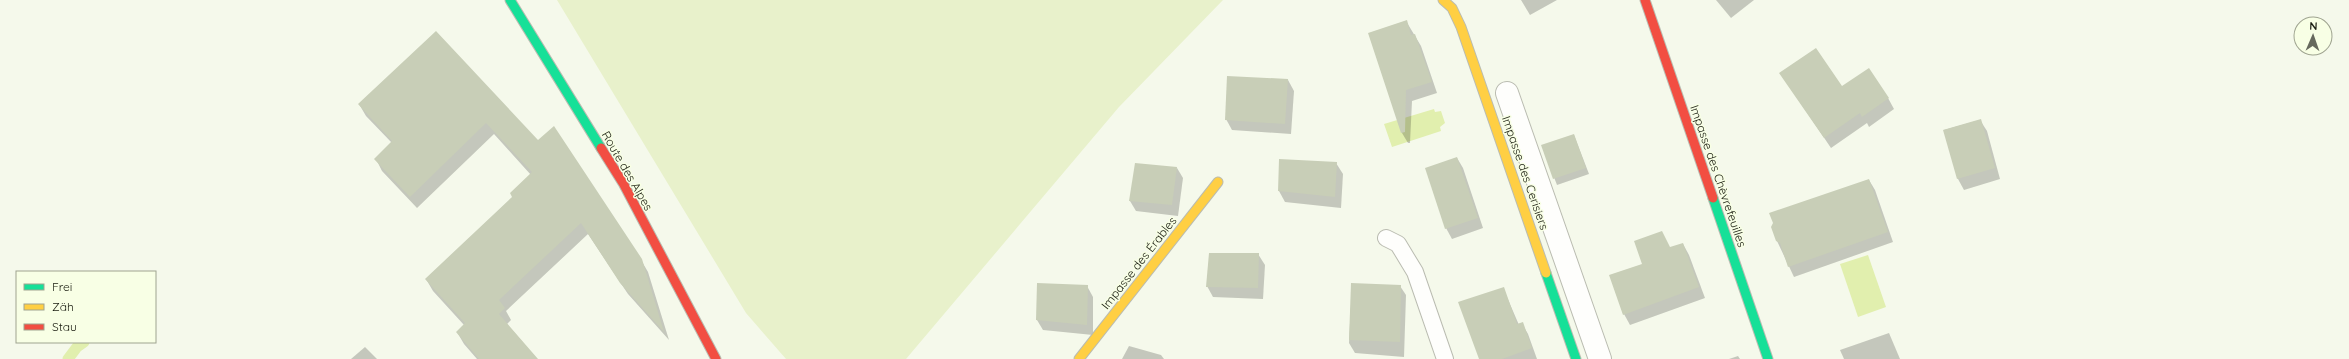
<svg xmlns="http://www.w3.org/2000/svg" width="2349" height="359" viewBox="0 0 2349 359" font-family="Quicksand,sans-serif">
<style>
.green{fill:#e8f1cb}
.water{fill:#e1efae}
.shadow{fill:#0003}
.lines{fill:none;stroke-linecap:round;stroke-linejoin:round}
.stream{stroke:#e1efae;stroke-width:11}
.building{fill:#c8ceb7}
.lane-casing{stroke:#babcb1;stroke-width:18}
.street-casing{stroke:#babcb1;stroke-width:24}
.fast-casing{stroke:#babcb1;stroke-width:11}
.slow-casing{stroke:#babcb1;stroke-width:11}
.jam-casing{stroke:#babcb1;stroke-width:11}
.lane{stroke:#fefefc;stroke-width:16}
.street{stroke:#fefefc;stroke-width:22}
.fast{stroke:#16e098;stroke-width:9}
.slow{stroke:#ffcf43;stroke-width:9}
.jam{stroke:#f24e42;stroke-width:9}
.labels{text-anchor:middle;stroke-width:3;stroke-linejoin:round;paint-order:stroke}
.street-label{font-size:12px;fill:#191c10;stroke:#f8ffe5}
</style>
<rect width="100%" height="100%" fill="#f5f9eb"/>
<!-- green -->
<polygon class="green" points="557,0 1223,0 1119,107 906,359 786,359 746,313"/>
<!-- water -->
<g class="water">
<polygon points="1434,109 1435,112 1441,111 1445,123 1440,127 1441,131 1392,147 1384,124"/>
<polygon points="1868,255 1886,307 1858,317 1840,264"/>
</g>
<!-- shadow -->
<g class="shadow">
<polygon points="1521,0 1557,0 1530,15"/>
<polygon points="1716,0 1754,0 1731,18"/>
<polygon points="1406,21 1421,46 1437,93 1412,101 1410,143 1408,143 1402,133"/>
<polygon points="436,33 641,260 648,272 669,340 628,294 588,234 506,311 511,320 507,324 537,359 477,359 464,344 457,332 464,325 433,291 426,279 513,197 531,175 494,134 417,208 382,171 376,159 392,143 366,116 359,104"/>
<polygon points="1781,74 1888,98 1894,109 1869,127 1867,123 1831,148"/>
<polygon points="1288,80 1294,91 1291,134 1232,130 1226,119"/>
<polygon points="1980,120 1987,131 2000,179 1964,190 1958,179 1944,130"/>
<polygon points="1574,135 1589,174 1557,185 1542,146"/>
<polygon points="1457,158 1463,168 1483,228 1452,239 1446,228"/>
<polygon points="1336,163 1343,174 1341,208 1285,202 1279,191"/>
<polygon points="1177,168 1183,178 1178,216 1136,211 1130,201"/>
<polygon points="1869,180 1875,190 1893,242 1794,277 1777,241"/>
<polygon points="1683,244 1689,255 1705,298 1630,325 1624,314 1643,264 1671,248"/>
<polygon points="1258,254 1265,265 1263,299 1213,297 1207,286"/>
<polygon points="1352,284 1400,286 1406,295 1404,357 1355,353 1349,343"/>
<polygon points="1087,286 1093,297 1093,335 1043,330 1037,320"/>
<polygon points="1503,288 1519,325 1522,324 1528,334 1537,359 1481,359"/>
<polygon points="1889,333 1900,359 1844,359 1840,350"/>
<polygon points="1129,346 1161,355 1164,359 1122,359"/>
<polygon points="365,347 377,359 351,359"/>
<polygon points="1738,356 1740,359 1729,359"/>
</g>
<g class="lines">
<!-- stream -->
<polyline class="stream" points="68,359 77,347 84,342"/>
</g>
<!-- building -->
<g class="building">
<polygon points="1407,20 1411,35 1415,34 1432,82 1406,90 1405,132 1401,133 1368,33"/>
<polygon points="436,31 538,140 554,126 642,259 664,332 620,283 581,223 499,300 505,308 499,314 538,359 479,359 456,332 465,323 425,279 512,197 510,193 532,172 486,123 410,197 374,159 392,141 358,104"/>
<polygon points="1816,48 1842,86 1869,68 1889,98 1862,117 1860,113 1824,138 1779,73"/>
<polygon points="1227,76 1288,79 1285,124 1225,120"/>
<polygon points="1981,119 1995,168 1957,179 1943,130"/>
<polygon points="1574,134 1586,168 1553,179 1541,145"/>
<polygon points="1457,157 1478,218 1445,229 1425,168"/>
<polygon points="1279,159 1337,162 1335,197 1278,191"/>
<polygon points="1135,163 1177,167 1172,205 1129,201"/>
<polygon points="1869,179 1888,232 1788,267 1780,243 1776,241 1771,227 1773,223 1769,213"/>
<polygon points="1662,231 1670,247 1683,243 1699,287 1623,315 1609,275 1642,264 1634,241"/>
<polygon points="1209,253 1259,253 1258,288 1206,287"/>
<polygon points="1037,283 1088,285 1087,325 1036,320"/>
<polygon points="1351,283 1401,285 1400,342 1349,340"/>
<polygon points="1504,287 1517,324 1523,322 1532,348 1502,359 1479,359 1458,302"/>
</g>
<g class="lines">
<defs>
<polyline id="lane" points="1386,238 1398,244 1415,272 1445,359"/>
<polyline id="street" points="1507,93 1600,359"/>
<g id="fast">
<polyline points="510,0 601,148"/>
<polyline points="1713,198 1768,359"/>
<polyline points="1546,273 1576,359"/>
</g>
<g id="slow">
<polyline points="1443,0 1452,8 1461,27 1546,273"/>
<polyline points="1079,359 1218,182"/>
</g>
<g id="jam">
<polyline points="1645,0 1713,198"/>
<polyline points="601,148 623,183 716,359"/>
</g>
</defs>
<!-- lane casing -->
<use href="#lane" class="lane-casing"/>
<!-- street casing -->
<use href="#street" class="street-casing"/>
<!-- fast casing -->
<use href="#fast" class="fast-casing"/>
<!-- slow casing -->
<use href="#slow" class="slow-casing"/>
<!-- jam casing -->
<use href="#jam" class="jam-casing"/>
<!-- lane -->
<use href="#lane" class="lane"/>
<!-- street -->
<use href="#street" class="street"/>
<!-- fast -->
<use href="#fast" class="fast"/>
<!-- slow -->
<use href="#slow" class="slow"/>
<!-- jam -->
<use href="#jam" class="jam"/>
</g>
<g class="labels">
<!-- street labels -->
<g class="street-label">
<text transform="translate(627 171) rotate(60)" y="4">Route des Alpes</text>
<text transform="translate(1525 173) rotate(71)" y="4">Impasse des Cerisiers</text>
<text transform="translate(1718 176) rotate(71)" y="4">Impasse des Chèvrefeuilles</text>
<text transform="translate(1139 263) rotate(-52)" y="4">Impasse des Érables</text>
</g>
</g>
<!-- legend -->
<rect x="16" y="271" width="140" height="72" fill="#f8ffe5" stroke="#9fa490"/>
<rect x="24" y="284" width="20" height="6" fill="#16e098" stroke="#9fa490"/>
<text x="52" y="291" font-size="12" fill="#191c10">Frei</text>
<rect x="24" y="304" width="20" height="6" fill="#ffcf43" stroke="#9fa490"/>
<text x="52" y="311" font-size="12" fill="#191c10">Zäh</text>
<rect x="24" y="324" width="20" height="6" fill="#f24e42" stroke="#9fa490"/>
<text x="52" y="331" font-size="12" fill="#191c10">Stau</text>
<!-- north arrow -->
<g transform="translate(2313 36) rotate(2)"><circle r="19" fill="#f8ffe5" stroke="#9fa490"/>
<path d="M0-3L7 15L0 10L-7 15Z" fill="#66695d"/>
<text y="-6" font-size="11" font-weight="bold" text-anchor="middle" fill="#191c10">N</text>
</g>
</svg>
